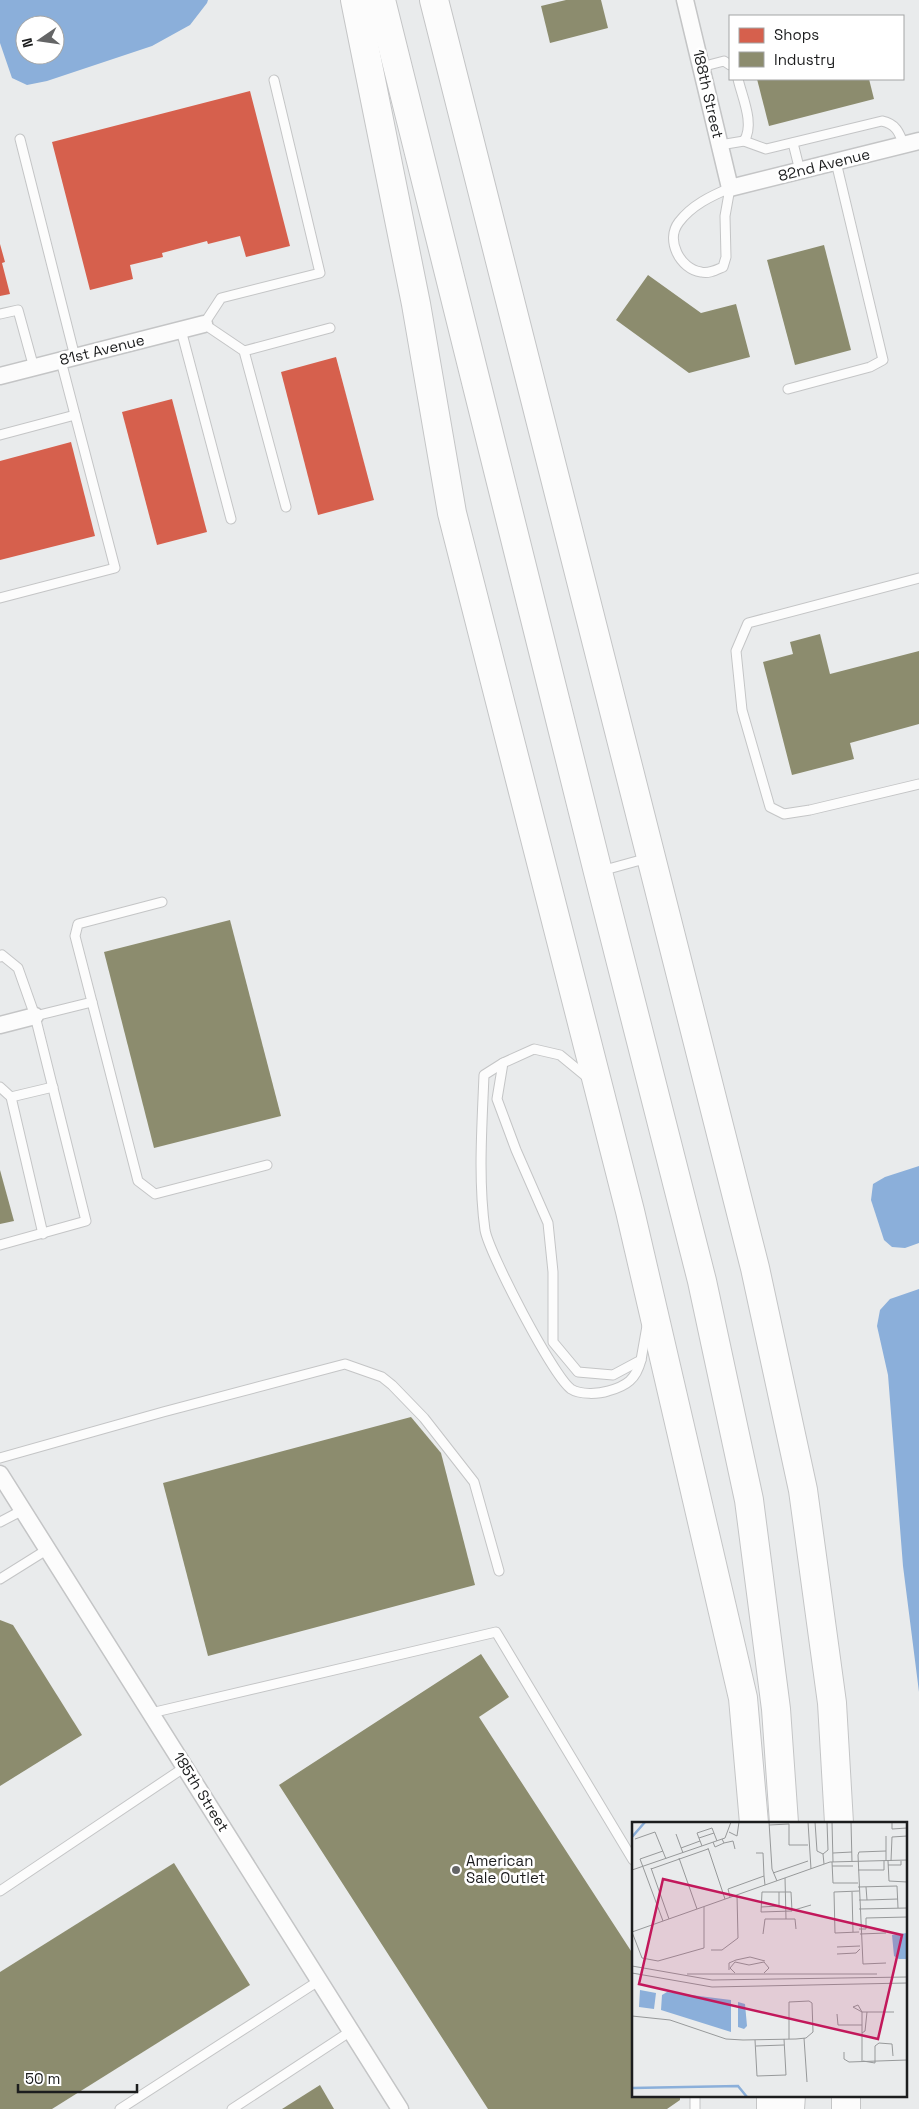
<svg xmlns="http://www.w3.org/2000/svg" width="919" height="2109" viewBox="0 0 919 2109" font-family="'Space Grotesk',sans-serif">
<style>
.water{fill:#8bafda;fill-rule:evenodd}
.shops{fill:#d6604d}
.industry{fill:#8c8c6e}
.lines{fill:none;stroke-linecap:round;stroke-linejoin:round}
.lane-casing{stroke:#c4c5c6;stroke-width:11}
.street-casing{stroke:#c4c5c6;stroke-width:19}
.highway-casing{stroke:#c4c5c6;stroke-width:30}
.lane{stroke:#fcfcfc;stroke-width:9}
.street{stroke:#fcfcfc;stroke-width:16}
.highway{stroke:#fcfcfc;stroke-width:28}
.poi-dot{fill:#646566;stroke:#fff;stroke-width:2}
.labels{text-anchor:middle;stroke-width:5;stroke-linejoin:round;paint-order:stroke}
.street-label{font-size:15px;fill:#1c1d1e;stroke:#fff}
.poi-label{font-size:15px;fill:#1c1d1e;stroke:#fff;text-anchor:start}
.inset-river{fill:none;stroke:#8bafda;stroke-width:2.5}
.inset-road{fill:none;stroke:#97999a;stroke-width:1}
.view{fill:#c2185b;fill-opacity:0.15;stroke:#c2185b;stroke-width:2.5}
.inset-edge{fill:none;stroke:#1c1d1e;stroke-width:2.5}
</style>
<rect width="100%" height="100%" fill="#e9ebec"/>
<!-- water -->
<g class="water">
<path d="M 0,0 L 208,0 L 207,3 L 190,25 L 152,46 L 47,81 L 27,85 L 12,78 L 0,43 ZM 25,25 L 55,25 L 55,55 L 25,55 Z"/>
<polygon points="919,1166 919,1243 905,1248 892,1247 884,1240 871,1200 873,1184 885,1177"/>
<polygon points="919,1289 919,1692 903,1566 888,1375 877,1326 880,1310 890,1299"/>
</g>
<!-- shops -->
<g class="shops">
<polygon points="250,91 290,246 246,257 240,236 208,244 207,241 162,253 163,257 130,265 133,279 90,290 52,142"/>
<polygon points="0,244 5,262 2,263 10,294 0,296"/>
<polygon points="336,357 374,500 318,515 281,372"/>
<polygon points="172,399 207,532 157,545 122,412"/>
<polygon points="71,442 95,536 0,560 0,461"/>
</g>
<!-- industry -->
<g class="industry">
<polygon points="566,0 601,0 608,28 550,43 541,6"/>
<polygon points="757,79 869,79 874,99 769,126"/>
<polygon points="824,245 851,350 795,365 767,260"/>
<polygon points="648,275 701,313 736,304 750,357 689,373 616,320"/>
<polygon points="820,634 830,674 919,651 919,724 850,743 854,759 792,775 763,662 793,654 790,642"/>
<polygon points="230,920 281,1116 154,1148 104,952"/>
<polygon points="0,1170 14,1221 0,1224"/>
<polygon points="411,1417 441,1453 475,1585 208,1656 163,1483"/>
<polygon points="0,1620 13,1625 82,1735 0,1786"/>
<polygon points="481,1654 509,1697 479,1717 633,1954 633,2095 680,2095 680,2100 667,2109 488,2109 279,1785"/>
<polygon points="174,1863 250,1985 52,2109 0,2109 0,1972"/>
<polygon points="320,2085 334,2109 282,2109"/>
</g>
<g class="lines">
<defs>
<g id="lane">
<polyline points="701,67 724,61 730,65"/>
<path d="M 738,79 C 742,97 755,124 744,141"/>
<polyline points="274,80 320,273 221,298 204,324 244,351 286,507"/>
<polyline points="20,139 75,357"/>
<polyline points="793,143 800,171"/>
<path d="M 720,145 L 744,141 L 766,149 L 882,121 C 896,124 899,132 904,145"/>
<path d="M 730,188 L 725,216 L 726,257 L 723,267 C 716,270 709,274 701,272 C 680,269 665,240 679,222 C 692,205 711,196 730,188 Z"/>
<polyline points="0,314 18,310 34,368"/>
<polyline points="181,330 231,519"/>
<polyline points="244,351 330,328"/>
<polyline points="788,389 870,367 883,360 836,162"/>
<polyline points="0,435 75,415"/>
<polyline points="919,578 748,623 736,651 742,710 770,807 784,814 810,810 919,784"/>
<polyline points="0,598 115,568 61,361"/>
<polyline points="601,871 648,858"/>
<polyline points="0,957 2,955 18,968 35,1016 86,1221 0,1245"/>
<polyline points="92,1002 138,1181 155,1194 267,1165"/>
<polyline points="35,1016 92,1002 75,936 78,924 162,902"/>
<path d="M 503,1063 L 484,1075 C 482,1126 478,1179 485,1230 C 489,1253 553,1376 571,1389 C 580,1395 599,1394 608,1391 C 627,1386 636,1379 641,1360"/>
<polyline points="588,1078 560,1055 534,1049 503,1063 497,1099 516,1150 548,1223 553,1272 553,1342 578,1372 613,1375 641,1360 647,1326"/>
<polyline points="0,1087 11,1097 43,1234"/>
<polyline points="11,1097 53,1087"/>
<polyline points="0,1458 163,1412 345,1364 382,1377 392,1385 424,1418 474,1482 499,1571"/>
<polyline points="0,1522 23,1510"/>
<polyline points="0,1579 48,1549"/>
<polyline points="151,1713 496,1632 633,1860"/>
<polyline points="0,1891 185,1767"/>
<polyline points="695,2095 695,2109"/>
<polyline points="120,2109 320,1980"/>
<polyline points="232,2109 351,2031"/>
</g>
<g id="street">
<polyline points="685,0 730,188 919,141"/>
<polyline points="0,376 204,324"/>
<polyline points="0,1025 35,1016"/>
<polyline points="0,1474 400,2109"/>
</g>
<g id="highway">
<polyline points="355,0 416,304 452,513 630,1211 743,1698 754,1823"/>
<polyline points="381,0 598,872 702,1281 749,1500 776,1709 784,1823"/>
<polyline points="434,0 755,1268 803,1490 832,1703 839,1823"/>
<polyline points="771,2095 771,2109"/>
<polyline points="790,2109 791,2095"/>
<polyline points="846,2109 846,2095"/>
</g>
</defs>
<!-- lane casing -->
<use href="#lane" class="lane-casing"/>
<!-- street casing -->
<use href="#street" class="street-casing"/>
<!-- highway casing -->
<use href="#highway" class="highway-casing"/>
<!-- lane -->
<use href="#lane" class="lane"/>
<!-- street -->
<use href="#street" class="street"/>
<!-- highway -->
<use href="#highway" class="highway"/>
</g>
<!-- markers -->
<circle class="poi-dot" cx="456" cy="1870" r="5"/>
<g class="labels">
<!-- street labels -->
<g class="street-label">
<text transform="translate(708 94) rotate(77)" y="5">188th Street</text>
<text transform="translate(824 165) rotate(-14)" y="5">82nd Avenue</text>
<text transform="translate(102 350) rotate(-14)" y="5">81st Avenue</text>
<text transform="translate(201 1792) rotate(58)" y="5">185th Street</text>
</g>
<!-- poi labels -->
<g class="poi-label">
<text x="466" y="1866">American<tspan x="466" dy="17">Sale Outlet</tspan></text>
</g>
</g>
<!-- overview -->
<g transform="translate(632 1822)">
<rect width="275" height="275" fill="#e9ebec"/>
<path d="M 275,111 L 275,137 L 267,137 L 262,134 L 260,113 ZM 8,168 L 24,171 L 22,187 L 7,185 ZM 35,170 L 99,178 L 99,210 L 29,188 L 30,173 ZM 106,180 L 113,182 L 115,204 L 112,207 L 106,205 Z" fill="#8bafda"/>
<path class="inset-river" d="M 0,15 L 13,0M 0,266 L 106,264 L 115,275"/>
<path class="inset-road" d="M 137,0 L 140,47 L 145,59M 176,0 L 179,47M 183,0 L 185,29 L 191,32M 200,0 L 201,40M 219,0 L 220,40M 260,0 L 260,7 L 275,6M 137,3 L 157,2 L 157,23 L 176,23M 97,10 L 105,14 L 107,0M 44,12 L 51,31M 254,14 L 254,39M 67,16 L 82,11M 3,17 L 23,10 L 34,37M 90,17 L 92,21 L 101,19 L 103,27M 81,20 L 83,25 L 92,21M 70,24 L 65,11 L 80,6 L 85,19M 49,26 L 68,19M 76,26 L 93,77M 124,31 L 131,31 L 132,54M 201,31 L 220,30M 47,36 L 65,87M 256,39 L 257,59 L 275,60M 259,39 L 260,15 L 275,14M 200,40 L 201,61 L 226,61M 192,42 L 191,32 L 196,28 L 195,0M 256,43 L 269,43 L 269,39M 200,44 L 221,44M 11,45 L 31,99M 11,45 L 8,37 L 31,29M 19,46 L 37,97M 19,47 L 76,27M 0,48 L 93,16 L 99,0M 226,48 L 252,48 L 252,39M 141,51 L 176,39M 153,56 L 154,97 L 163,97 L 164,107M 226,65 L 265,64 L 266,86M 227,69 L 202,70 L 203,111 L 227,110M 159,70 L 160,89 L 129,90 L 130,70 ZM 220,70 L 221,110M 98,75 L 96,67 L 132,54 L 133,63M 227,78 L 235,78 L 234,65M 235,78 L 266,77M 129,85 L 147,84 L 147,70M 227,87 L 275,86M 162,88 L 179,83M 227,107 L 234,107 L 234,96 L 275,95M 0,110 L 198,40 L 275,38M 0,110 L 10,136 L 26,139 L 72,126 L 72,85M 131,112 L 133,97 L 154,97M 228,112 L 254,111M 205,125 L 228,124M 79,128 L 90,128 L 106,116 L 105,73M 205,132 L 224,131 L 228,127M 254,141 L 231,142 L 226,33 L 227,30 L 254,29M 0,144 L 80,158 L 275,155M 97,148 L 97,141 L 104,138 L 118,135 L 133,139M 0,151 L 80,165 L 275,161M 103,151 L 98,146 L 103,140 L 117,143 L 132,140 L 137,146 L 132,151M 55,152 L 245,152M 0,174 L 0,200M 205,192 L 206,203 L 230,203M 0,194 L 38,198 L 94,217 L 111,218 L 164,217 L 174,216 L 181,210 L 180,181 L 177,179 L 157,180 L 157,217M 230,211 L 233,209 L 235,190M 172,216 L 175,260M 123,218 L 125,254 L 154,253 L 152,217M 124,224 L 152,223M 212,230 L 212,237 L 217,240 L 275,238M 230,239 L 230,190 L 226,183 L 221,185 L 230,190 L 262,190M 231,239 L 243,241 L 243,224 L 247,221 L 260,222 L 261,234"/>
<path class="view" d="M 31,57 L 270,113 L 246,217 L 7,162 Z"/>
<rect width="275" height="275" class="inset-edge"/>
</g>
<!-- legend -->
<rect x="729" y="15" width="175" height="65" fill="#ffffff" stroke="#a4a5a5"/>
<rect x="739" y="28" width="25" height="15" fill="#d6604d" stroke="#a4a5a5"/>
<text x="774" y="40" font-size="15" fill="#1c1d1e">Shops</text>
<rect x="739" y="52" width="25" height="15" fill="#8c8c6e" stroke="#a4a5a5"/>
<text x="774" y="65" font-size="15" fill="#1c1d1e">Industry</text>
<!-- north arrow -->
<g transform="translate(40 40) rotate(257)"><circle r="24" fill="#ffffff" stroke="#a4a5a5"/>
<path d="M0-4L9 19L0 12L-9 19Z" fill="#646566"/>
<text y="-8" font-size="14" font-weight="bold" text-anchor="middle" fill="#1c1d1e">N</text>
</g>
<!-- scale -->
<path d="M18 2084v8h119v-8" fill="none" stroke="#1c1d1e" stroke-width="2.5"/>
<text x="25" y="2084" font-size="15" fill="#1c1d1e" stroke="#ffffff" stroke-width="4" paint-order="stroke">50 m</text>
</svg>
